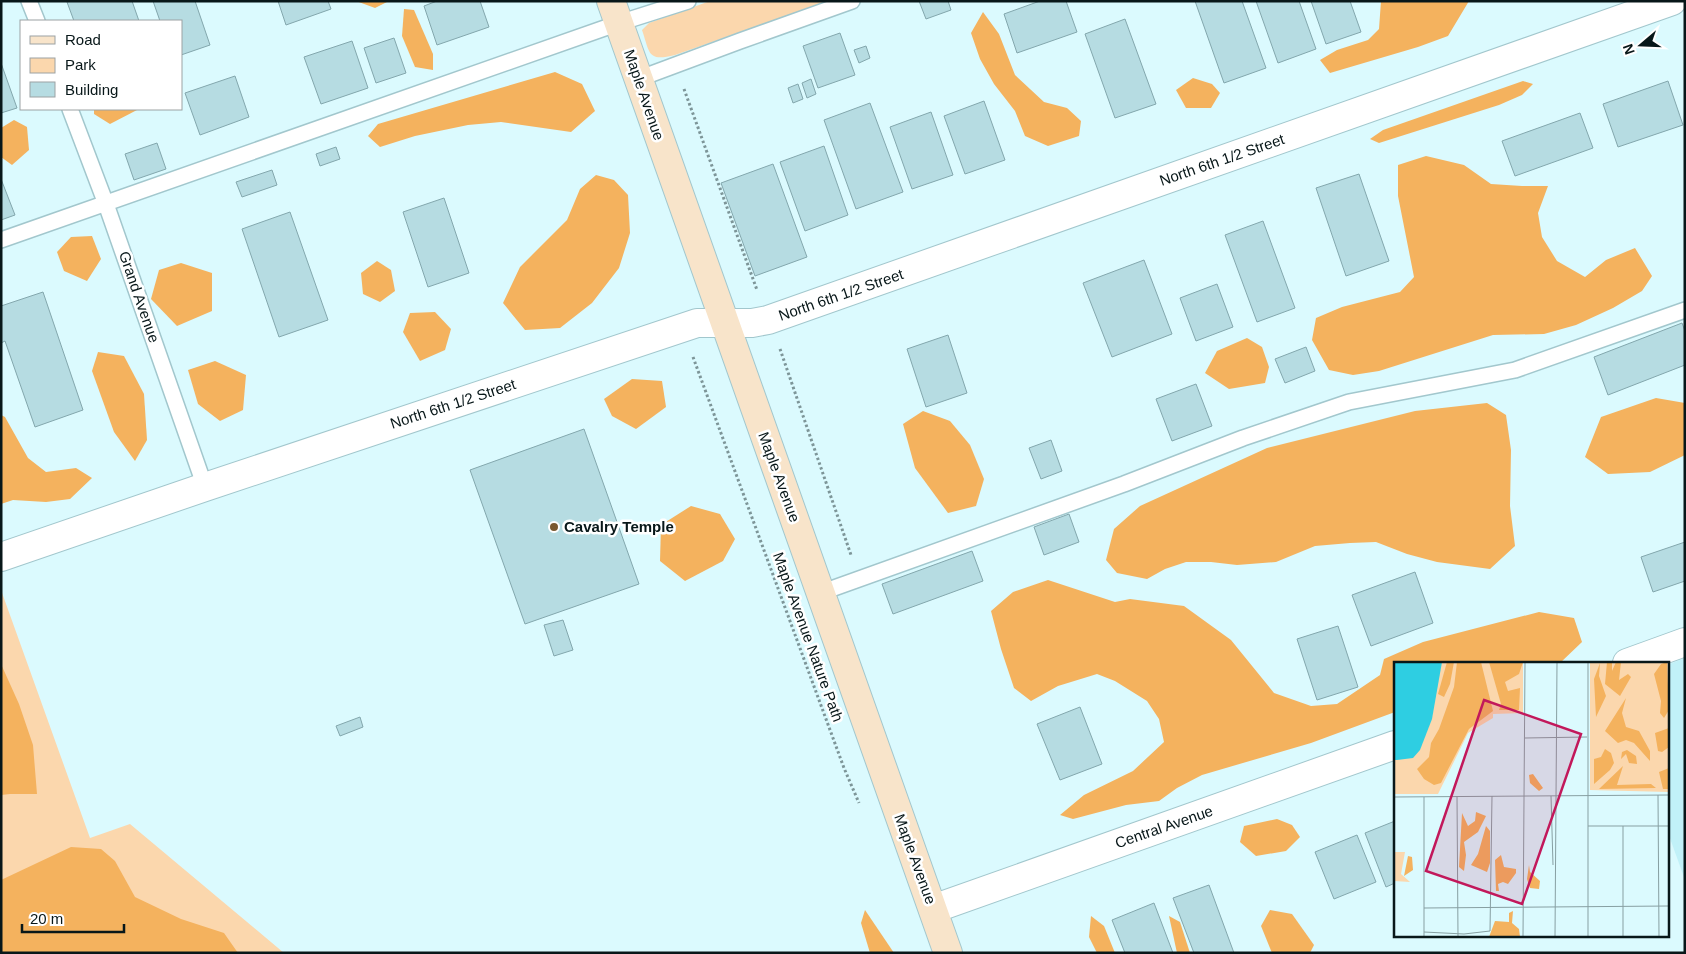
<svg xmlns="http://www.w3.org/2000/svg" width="1686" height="954" viewBox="0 0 1686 954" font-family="Helvetica,sans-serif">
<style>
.built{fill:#c1f1f8}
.green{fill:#fbd7ad}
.forest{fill:#f4b25e}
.building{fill:#b6dce2;stroke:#83a7ad}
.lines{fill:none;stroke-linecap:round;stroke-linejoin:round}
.lane-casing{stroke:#a2c7cd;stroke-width:18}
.street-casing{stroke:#a2c7cd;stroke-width:30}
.secondary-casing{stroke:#a2c7cd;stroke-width:30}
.path{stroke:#7d9598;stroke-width:3;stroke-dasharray:2.5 2.5;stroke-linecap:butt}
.lane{stroke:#fff;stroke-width:15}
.street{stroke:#fff;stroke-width:28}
.secondary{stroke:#f8e4ca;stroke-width:28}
.poi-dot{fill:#79582f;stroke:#fff;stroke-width:2}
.labels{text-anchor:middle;stroke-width:5;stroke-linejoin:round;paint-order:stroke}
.street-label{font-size:15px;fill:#081719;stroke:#fff}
.poi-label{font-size:15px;font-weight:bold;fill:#081719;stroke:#fff;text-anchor:start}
.inset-road{fill:none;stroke:#879fa2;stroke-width:1}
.view{fill:#c2185b;fill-opacity:0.15;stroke:#c2185b;stroke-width:2.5}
.inset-edge{fill:none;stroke:#081719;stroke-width:2.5}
</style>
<rect width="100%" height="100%" fill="#dbfafe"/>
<!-- built -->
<polygon class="built" points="1685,658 1685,880 1667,830 1667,665"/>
<!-- green -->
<g class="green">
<path d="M 710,1 L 829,1 L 675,55 C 647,62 650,53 642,30 L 649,23 Z"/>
<polygon points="1,590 90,838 130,824 284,953 1,953"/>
</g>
<!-- forest -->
<g class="forest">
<polygon points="356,1 389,1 375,8"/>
<polygon points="1381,1 1469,1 1448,36 1418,47 1330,73 1320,60 1337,50 1368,40 1379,29"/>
<polygon points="404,9 414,10 433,54 433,70 415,67 402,36"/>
<polygon points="983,12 999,34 1015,75 1044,102 1067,108 1081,121 1079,136 1048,146 1025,136 1015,111 994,84 980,59 971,33"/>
<polygon points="555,72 582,84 595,111 571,132 501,122 468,125 415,136 380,147 368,136 378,124"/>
<polygon points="1193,78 1212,84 1220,93 1211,108 1186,108 1176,90"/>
<polygon points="1523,81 1533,84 1522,95 1499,105 1379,143 1370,139 1383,130"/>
<polygon points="94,109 137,109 137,110 110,124 94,114"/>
<polygon points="14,120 27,127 29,150 12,165 1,157 1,128"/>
<polygon points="1426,156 1464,165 1491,184 1522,186 1548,186 1538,213 1542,237 1557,261 1585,277 1606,260 1635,248 1652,276 1642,291 1613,308 1576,325 1544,334 1493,335 1379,371 1353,375 1329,370 1312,340 1316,318 1342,307 1400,292 1414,277 1398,196 1398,165"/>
<polygon points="596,175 614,180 628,195 630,233 619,268 592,303 560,328 525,330 503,303 520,267 567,220 580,189"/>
<polygon points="92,236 101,259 87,281 64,271 57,252 71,237"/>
<polygon points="377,261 391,270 395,291 380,302 363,294 361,273"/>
<polygon points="181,263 212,273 212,311 177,326 151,299 159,270"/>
<polygon points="435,312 451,329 445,350 420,361 403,332 410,313"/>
<polygon points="1247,338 1262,347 1269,367 1265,383 1229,389 1205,373 1217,351"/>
<polygon points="98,352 124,356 144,394 147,440 135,461 114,432 92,371"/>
<polygon points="215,361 246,375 243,410 220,421 198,404 188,370"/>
<polygon points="632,379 662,381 666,407 636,429 612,416 604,399"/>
<polygon points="1656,398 1685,403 1685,455 1650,472 1608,474 1585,457 1601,417"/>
<polygon points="1487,403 1506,415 1511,450 1510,506 1515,546 1490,569 1437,562 1407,554 1376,542 1350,543 1315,546 1276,562 1237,565 1211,562 1186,562 1165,569 1147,579 1117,573 1106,560 1114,529 1140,506 1267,448 1415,411"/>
<polygon points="923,411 950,421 970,445 984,479 976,506 948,513 915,468 903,424"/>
<polygon points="1,415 5,417 28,458 46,472 76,468 92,478 70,499 46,502 13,500 1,504"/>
<polygon points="691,506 720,514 735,539 723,561 685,581 660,561 661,525"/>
<polygon points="1048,580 1115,602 1130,599 1184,606 1231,640 1274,693 1311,706 1337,704 1380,675 1384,659 1423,642 1539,612 1574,618 1582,642 1560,663 1395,663 1395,712 1311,743 1202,775 1177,788 1159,801 1126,805 1073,819 1060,815 1084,795 1133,771 1164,742 1159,719 1147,701 1115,681 1097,674 1058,686 1031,701 1014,688 1001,649 991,611 1013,592"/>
<polygon points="1,664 19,704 33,745 37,794 10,794 1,795"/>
<polygon points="1277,819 1292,825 1300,837 1286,851 1256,856 1240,842 1244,826"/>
<polygon points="71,847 101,849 115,861 135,897 181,919 224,933 238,953 1,953 1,880"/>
<polygon points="865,910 892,950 894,953 870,953 861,923"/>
<polygon points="1270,910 1292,914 1314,945 1310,953 1272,953 1261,926"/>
<polygon points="1091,916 1104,926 1115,953 1097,953 1089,937"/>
<polygon points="1169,916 1180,922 1190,953 1177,953"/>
</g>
<!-- building -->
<g class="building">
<polygon points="71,1 132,1 139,21 74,21 67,2"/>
<polygon points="153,1 195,1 210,45 181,55 181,21 160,21"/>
<polygon points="278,1 328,1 331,9 286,25"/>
<polygon points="437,1 480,1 489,27 437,45 424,6"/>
<polygon points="919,1 948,1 951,10 926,19"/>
<polygon points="1040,1 1066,1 1077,32 1017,53 1004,14"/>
<polygon points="1195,1 1242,1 1266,68 1224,83"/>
<polygon points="1256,1 1299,1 1316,49 1278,63"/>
<polygon points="1311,1 1350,1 1361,32 1326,44"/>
<polygon points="1125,19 1156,104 1115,118 1085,34"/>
<polygon points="840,33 855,75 818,88 803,46"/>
<polygon points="394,38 406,73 376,83 364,48"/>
<polygon points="352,41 368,88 321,104 304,57"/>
<polygon points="866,46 870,58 859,63 854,50"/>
<polygon points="1,63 17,108 1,113"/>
<polygon points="235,76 249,117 200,135 185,93"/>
<polygon points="811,79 816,94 807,98 802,83"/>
<polygon points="1668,81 1683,125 1618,147 1603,104"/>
<polygon points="798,84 803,99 793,103 788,88"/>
<polygon points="984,101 1005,160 965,174 944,116"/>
<polygon points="870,103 903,192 856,209 824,120"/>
<polygon points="931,112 953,175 912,189 890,127"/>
<polygon points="1580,113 1593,148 1515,176 1502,141"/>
<polygon points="157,143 166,169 134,180 125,154"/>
<polygon points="824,146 848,215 805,231 780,162"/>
<polygon points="336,147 340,159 320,166 316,154"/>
<polygon points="773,164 807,257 755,276 721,183"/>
<polygon points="272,170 277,185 242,197 236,182"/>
<polygon points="1359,174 1389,261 1346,276 1316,188"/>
<polygon points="1,179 15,215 1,220"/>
<polygon points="444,198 469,273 428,287 403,212"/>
<polygon points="290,212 328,320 279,337 242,229"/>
<polygon points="1263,221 1295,308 1257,322 1225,235"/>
<polygon points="1144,260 1172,334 1112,357 1083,283"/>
<polygon points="1217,284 1233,327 1196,341 1180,298"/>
<polygon points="43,292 83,410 35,427 5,341 1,343 1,306"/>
<polygon points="1682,323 1685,331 1685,365 1608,395 1594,357"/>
<polygon points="948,335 967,393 926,407 907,349"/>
<polygon points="1306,347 1315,371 1285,383 1275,359"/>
<polygon points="1196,384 1212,426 1172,441 1156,399"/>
<polygon points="584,429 639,584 525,624 470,470"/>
<polygon points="1051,440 1062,471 1041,479 1029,448"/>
<polygon points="1069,514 1079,542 1044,555 1034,527"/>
<polygon points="1685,542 1685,581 1653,592 1641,557"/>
<polygon points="972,551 983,581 893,614 882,584"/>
<polygon points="1415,572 1433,623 1371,646 1352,595"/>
<polygon points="563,620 573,650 554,656 544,625"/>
<polygon points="1338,626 1358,687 1317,700 1297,639"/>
<polygon points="1080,707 1102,764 1060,780 1037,724"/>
<polygon points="360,717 363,727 340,736 336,726"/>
<polygon points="1395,821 1395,883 1386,887 1365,833"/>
<polygon points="1357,835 1376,882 1334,899 1315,852"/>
<polygon points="1209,885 1234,953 1194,953 1173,898"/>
<polygon points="1154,903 1173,953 1125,953 1112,920"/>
</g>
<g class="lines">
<defs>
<g id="lane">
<polyline points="29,1 37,21"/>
<polyline points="638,79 740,41 852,1"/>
<polyline points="70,109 106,204 205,487"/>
<polyline points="1,240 619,23 688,1"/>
<polyline points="820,593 1124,484 1243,438 1349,402 1515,370 1685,310"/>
</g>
<g id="street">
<polyline points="1,557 205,487 697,323 752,323 768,320 1672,1"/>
<polyline points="1627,663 1685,642"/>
<polyline points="933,909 1395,745"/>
</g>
<polyline id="secondary" points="611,1 948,953"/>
</defs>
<!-- lane casing -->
<use href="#lane" class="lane-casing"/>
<!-- street casing -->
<use href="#street" class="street-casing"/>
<!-- secondary casing -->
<use href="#secondary" class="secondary-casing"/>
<!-- path -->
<g class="path">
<polyline points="684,89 757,290"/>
<polyline points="780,349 851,555"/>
<polyline points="693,357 844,768 859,803"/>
</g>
<!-- lane -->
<use href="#lane" class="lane"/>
<!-- street -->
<use href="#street" class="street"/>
<!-- secondary -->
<use href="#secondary" class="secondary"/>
</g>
<!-- markers -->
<circle class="poi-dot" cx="554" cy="527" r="5"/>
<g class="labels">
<!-- street labels -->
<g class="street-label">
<text transform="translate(644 95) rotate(71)" y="5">Maple Avenue</text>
<text transform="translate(1222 160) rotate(-19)" y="5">North 6th 1/2 Street</text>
<text transform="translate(841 295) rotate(-19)" y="5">North 6th 1/2 Street</text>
<text transform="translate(139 297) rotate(71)" y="5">Grand Avenue</text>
<text transform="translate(453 404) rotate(-18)" y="5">North 6th 1/2 Street</text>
<text transform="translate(779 477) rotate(70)" y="5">Maple Avenue</text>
<text transform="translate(808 637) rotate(70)" y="5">Maple Avenue Nature Path</text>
<text transform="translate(1164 827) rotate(-19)" y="5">Central Avenue</text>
<text transform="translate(915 859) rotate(70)" y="5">Maple Avenue</text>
</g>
<!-- poi labels -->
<g class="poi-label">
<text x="564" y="532">Cavalry Temple</text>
</g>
</g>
<!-- overview -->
<g transform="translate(1394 662)">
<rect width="275" height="275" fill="#dbfafe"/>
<path d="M 0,0 L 129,0 L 129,51 L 99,52 L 99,56 L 74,71 L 44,132 L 0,132 ZM 196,0 L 275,0 L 275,130 L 196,128 ZM 0,190 L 11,190 L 7,212 L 16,220 L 0,219 Z" fill="#fbd7ad"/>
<path d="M 53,0 L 60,0 L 56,22 L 50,35 L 44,32 ZM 63,0 L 87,0 L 99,49 L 75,67 L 47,121 L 40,123 L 30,117 L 23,107 L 35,95 L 37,81 L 45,67 L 60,25 ZM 95,0 L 129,0 L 125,12 L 111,20 L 114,29 L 126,26 L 125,48 L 105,48 L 107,42 ZM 213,0 L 218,0 L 218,9 L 222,0 L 227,0 L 225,18 L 234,12 L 237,15 L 226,34 L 211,22 ZM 273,0 L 275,48 L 270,56 L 266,51 L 267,39 L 260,12 L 267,2 ZM 206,1 L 205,14 L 212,34 L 202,55 L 200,17 ZM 232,36 L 228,51 L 232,65 L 245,69 L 256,89 L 256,99 L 240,81 L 232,78 L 224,81 L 211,69 ZM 275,66 L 275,85 L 268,90 L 264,89 L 261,71 ZM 211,87 L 217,91 L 220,101 L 216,108 L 200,122 L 200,97 L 207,95 ZM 233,88 L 242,94 L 243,102 L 235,101 L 232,92 L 227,97 L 228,90 ZM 229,104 L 223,123 L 257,122 L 262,126 L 205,127 ZM 275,106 L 275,127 L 269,127 L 265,110 ZM 139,112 L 149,126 L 145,129 L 136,121 L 135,113 ZM 68,151 L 74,164 L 81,159 L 82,150 L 92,154 L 84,170 L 70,180 L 72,193 L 70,209 L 65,205 ZM 92,164 L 96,169 L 96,201 L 93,210 L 77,203 L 84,192 ZM 107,193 L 110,205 L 122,207 L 122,211 L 114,222 L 109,220 L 104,222 L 105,229 L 102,229 L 101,198 ZM 14,194 L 18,195 L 19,208 L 10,214 ZM 135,203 L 136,210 L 146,219 L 145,227 L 136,226 L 133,217 ZM 119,249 L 118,261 L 125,267 L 126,275 L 95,275 L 101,259 L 115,260 L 115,251 Z" fill="#f4b25e"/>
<path d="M 0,0 L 48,0 L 38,57 L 26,88 L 19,96 L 3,98 L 0,98 Z" fill="#2ecee2"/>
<path class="inset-road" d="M 194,0 L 194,275M 131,76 L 193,75M 264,133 L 265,275M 63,134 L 64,275M 157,134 L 159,203M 0,135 L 275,133M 30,135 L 30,275M 194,164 L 229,164M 30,246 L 275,244M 30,270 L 70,272 L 96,269 L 98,134M 129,275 L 131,0M 161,275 L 163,0M 229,275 L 229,164 L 275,164"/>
<path class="view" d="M 90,38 L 187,72 L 128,242 L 32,209 Z"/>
<rect width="275" height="275" class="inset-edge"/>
</g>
<!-- border -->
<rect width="1686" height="954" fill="none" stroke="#081719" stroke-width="5"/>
<!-- legend -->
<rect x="20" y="20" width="162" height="90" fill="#ffffff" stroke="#9ca2a3"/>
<rect x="30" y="36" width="25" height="8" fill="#f8e4ca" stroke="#9ca2a3"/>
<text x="65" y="45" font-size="15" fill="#081719">Road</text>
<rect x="30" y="58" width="25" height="15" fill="#fbd7ad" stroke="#9ca2a3"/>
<text x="65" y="70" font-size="15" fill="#081719">Park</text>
<rect x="30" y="82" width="25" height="15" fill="#b6dce2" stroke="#9ca2a3"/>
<text x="65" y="95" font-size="15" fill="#081719">Building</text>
<!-- north arrow -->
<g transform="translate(1641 45) rotate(251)" stroke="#ffffff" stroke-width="4" paint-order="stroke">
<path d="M0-4L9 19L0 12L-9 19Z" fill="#081719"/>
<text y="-8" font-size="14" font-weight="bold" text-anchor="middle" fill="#081719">N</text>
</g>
<!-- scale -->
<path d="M22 924v8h102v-8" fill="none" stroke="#081719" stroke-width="2.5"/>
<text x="30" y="924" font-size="15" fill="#081719" stroke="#ffffff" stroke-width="4" paint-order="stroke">20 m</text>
</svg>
